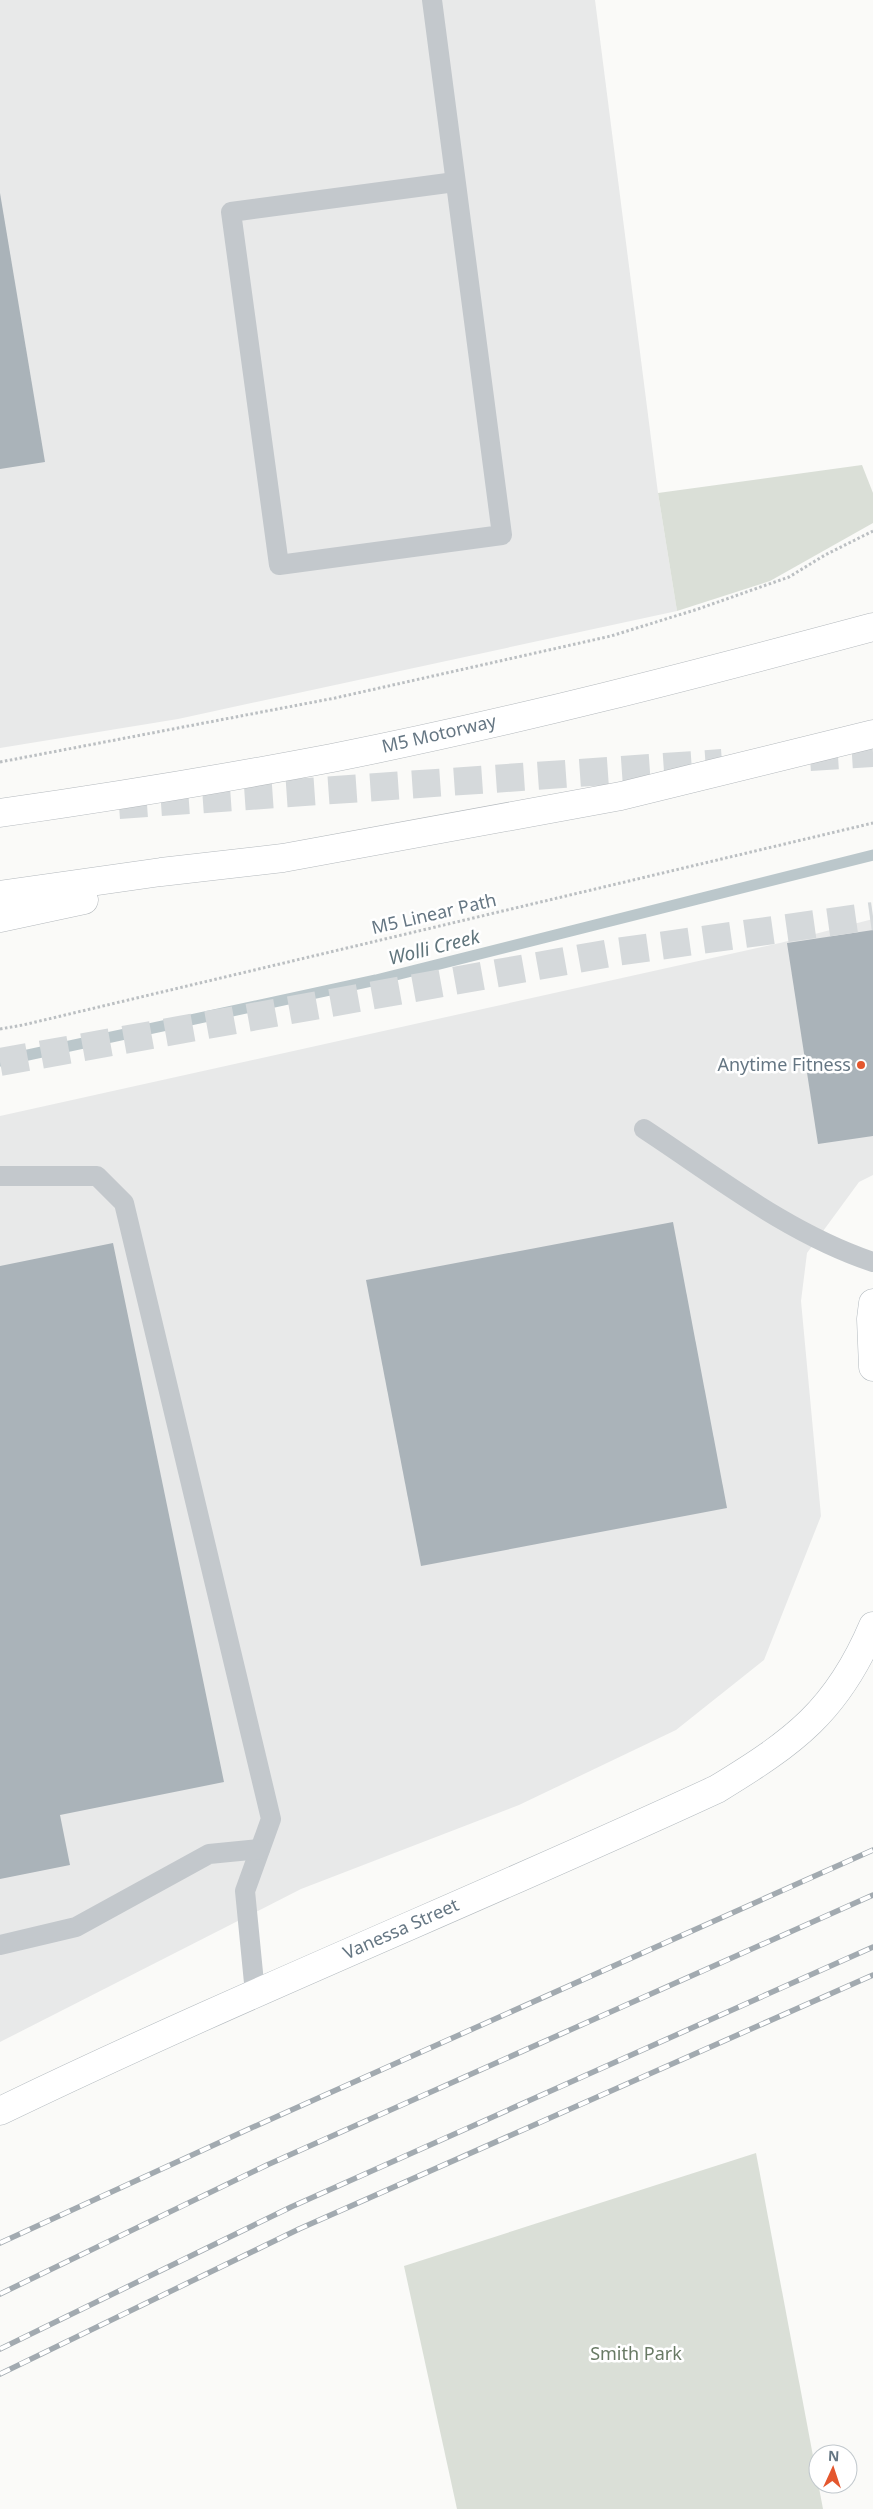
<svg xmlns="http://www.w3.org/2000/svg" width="873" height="2509" viewBox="0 0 873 2509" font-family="'Noto Sans',sans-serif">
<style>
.built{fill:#e8e9e9}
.green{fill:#dadfd7}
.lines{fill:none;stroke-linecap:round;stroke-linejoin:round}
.stream{stroke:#bbc7cb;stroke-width:11}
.building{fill:#aab3b9}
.highway-tunnel{stroke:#d5d9db;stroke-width:28;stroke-dasharray:28 14;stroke-linecap:butt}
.secondary-casing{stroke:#b3babf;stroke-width:29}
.highway-casing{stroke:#b4b9bd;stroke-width:29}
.path{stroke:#bbbfc2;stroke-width:3;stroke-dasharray:2.5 2.5;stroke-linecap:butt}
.lane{stroke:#c3c8cc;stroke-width:20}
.secondary{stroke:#fff;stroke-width:28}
.highway{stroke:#fff;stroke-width:28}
.rail-casing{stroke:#a2aab0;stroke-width:5.5}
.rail{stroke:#fff;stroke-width:4;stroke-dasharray:11;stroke-linecap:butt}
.poi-dot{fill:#e4572e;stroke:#fff;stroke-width:2}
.labels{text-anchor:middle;stroke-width:5;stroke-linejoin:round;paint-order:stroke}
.street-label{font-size:18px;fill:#657683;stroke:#fff}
.poi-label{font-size:18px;fill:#657683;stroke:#fff;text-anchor:end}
.park-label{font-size:18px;fill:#687a64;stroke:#fff}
.water-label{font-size:19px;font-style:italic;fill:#60757c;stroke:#fff}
</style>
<rect width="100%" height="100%" fill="#fafaf8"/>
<!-- built -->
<g class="built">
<polygon points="0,0 595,0 658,493 677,611 178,719 0,748"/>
<polygon points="873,919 873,1175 859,1182 807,1253 801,1301 821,1516 764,1660 676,1730 519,1805 301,1889 0,2042 0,1116 780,943"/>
</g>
<!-- green -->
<g class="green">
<polygon points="862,465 873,493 873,523 770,581 677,611 658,493"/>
<polygon points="756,2153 823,2509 457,2509 404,2266"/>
</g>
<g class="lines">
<!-- stream -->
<polyline class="stream" points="0,1061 376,980 873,855"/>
</g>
<!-- building -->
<g class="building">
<polygon points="0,193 45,462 0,469"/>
<polygon points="873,930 873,1136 818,1144 787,943"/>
<polygon points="673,1222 727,1508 421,1566 366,1280"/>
<polygon points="113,1243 224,1782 60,1815 70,1865 0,1879 0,1266"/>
</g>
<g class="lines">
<!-- highway-tunnel -->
<g class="highway-tunnel">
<polyline points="810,757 873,753"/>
<polyline points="119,805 722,763"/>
<polyline points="0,1062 616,952 873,916"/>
</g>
<defs>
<g id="secondary">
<polyline points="873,1303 871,1319 873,1367"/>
<path d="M 0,2111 C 236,1997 479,1899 717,1789 C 794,1742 837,1711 873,1626"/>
</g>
<g id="highway">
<path d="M 0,813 C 111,797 222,779 332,758 C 514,722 694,675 873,627"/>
<polyline points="0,895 161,872 283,858 621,796 873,734"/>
<polyline points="0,918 84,900"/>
</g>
</defs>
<!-- secondary casing -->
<use href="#secondary" class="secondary-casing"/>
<!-- highway casing -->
<use href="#highway" class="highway-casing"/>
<!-- path -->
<g class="path">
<polyline points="0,762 335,698 611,636 698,609 789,577 825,555 873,531"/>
<polyline points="0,1029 23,1025 873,823"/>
</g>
<!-- lane -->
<g class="lane">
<polyline points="432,0 502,535 279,565 231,212 455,182"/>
<path d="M 644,1129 C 717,1177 789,1234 873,1262"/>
<polyline points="0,1176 97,1176 124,1203 271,1819 245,1891 255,1993"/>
<polyline points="0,1945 76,1927 209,1854 260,1849"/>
</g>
<!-- secondary -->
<use href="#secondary" class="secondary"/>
<!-- highway -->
<use href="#highway" class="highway"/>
<defs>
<g id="rail">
<polyline points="0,2243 251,2128 873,1850"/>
<polyline points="0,2294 267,2165 873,1895"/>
<polyline points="0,2349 291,2207 873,1947"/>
<polyline points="0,2374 299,2229 873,1975"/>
</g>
</defs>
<!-- rail casing -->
<use href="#rail" class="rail-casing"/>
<!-- rail -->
<use href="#rail" class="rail"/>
</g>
<!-- markers -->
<circle class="poi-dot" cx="861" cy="1065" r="5"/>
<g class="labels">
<!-- street labels -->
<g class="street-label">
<text transform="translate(439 734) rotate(-13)" y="6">M5 Motorway</text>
<text transform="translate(434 914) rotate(-13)" y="6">M5 Linear Path</text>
<text transform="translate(401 1929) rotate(-24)" y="6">Vanessa Street</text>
</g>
<!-- poi labels -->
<g class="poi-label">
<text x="851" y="1071">Anytime Fitness</text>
</g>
<!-- park labels -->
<g class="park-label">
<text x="636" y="2360">Smith Park</text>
</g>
<!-- water labels -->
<g class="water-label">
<text transform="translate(434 947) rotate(-14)" y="7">Wolli Creek</text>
</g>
</g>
<!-- north arrow -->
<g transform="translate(833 2469) rotate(3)"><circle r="24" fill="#ffffff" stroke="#c1c8cd"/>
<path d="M0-4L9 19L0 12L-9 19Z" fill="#e4572e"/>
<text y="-8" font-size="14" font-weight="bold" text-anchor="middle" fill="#657683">N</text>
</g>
</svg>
